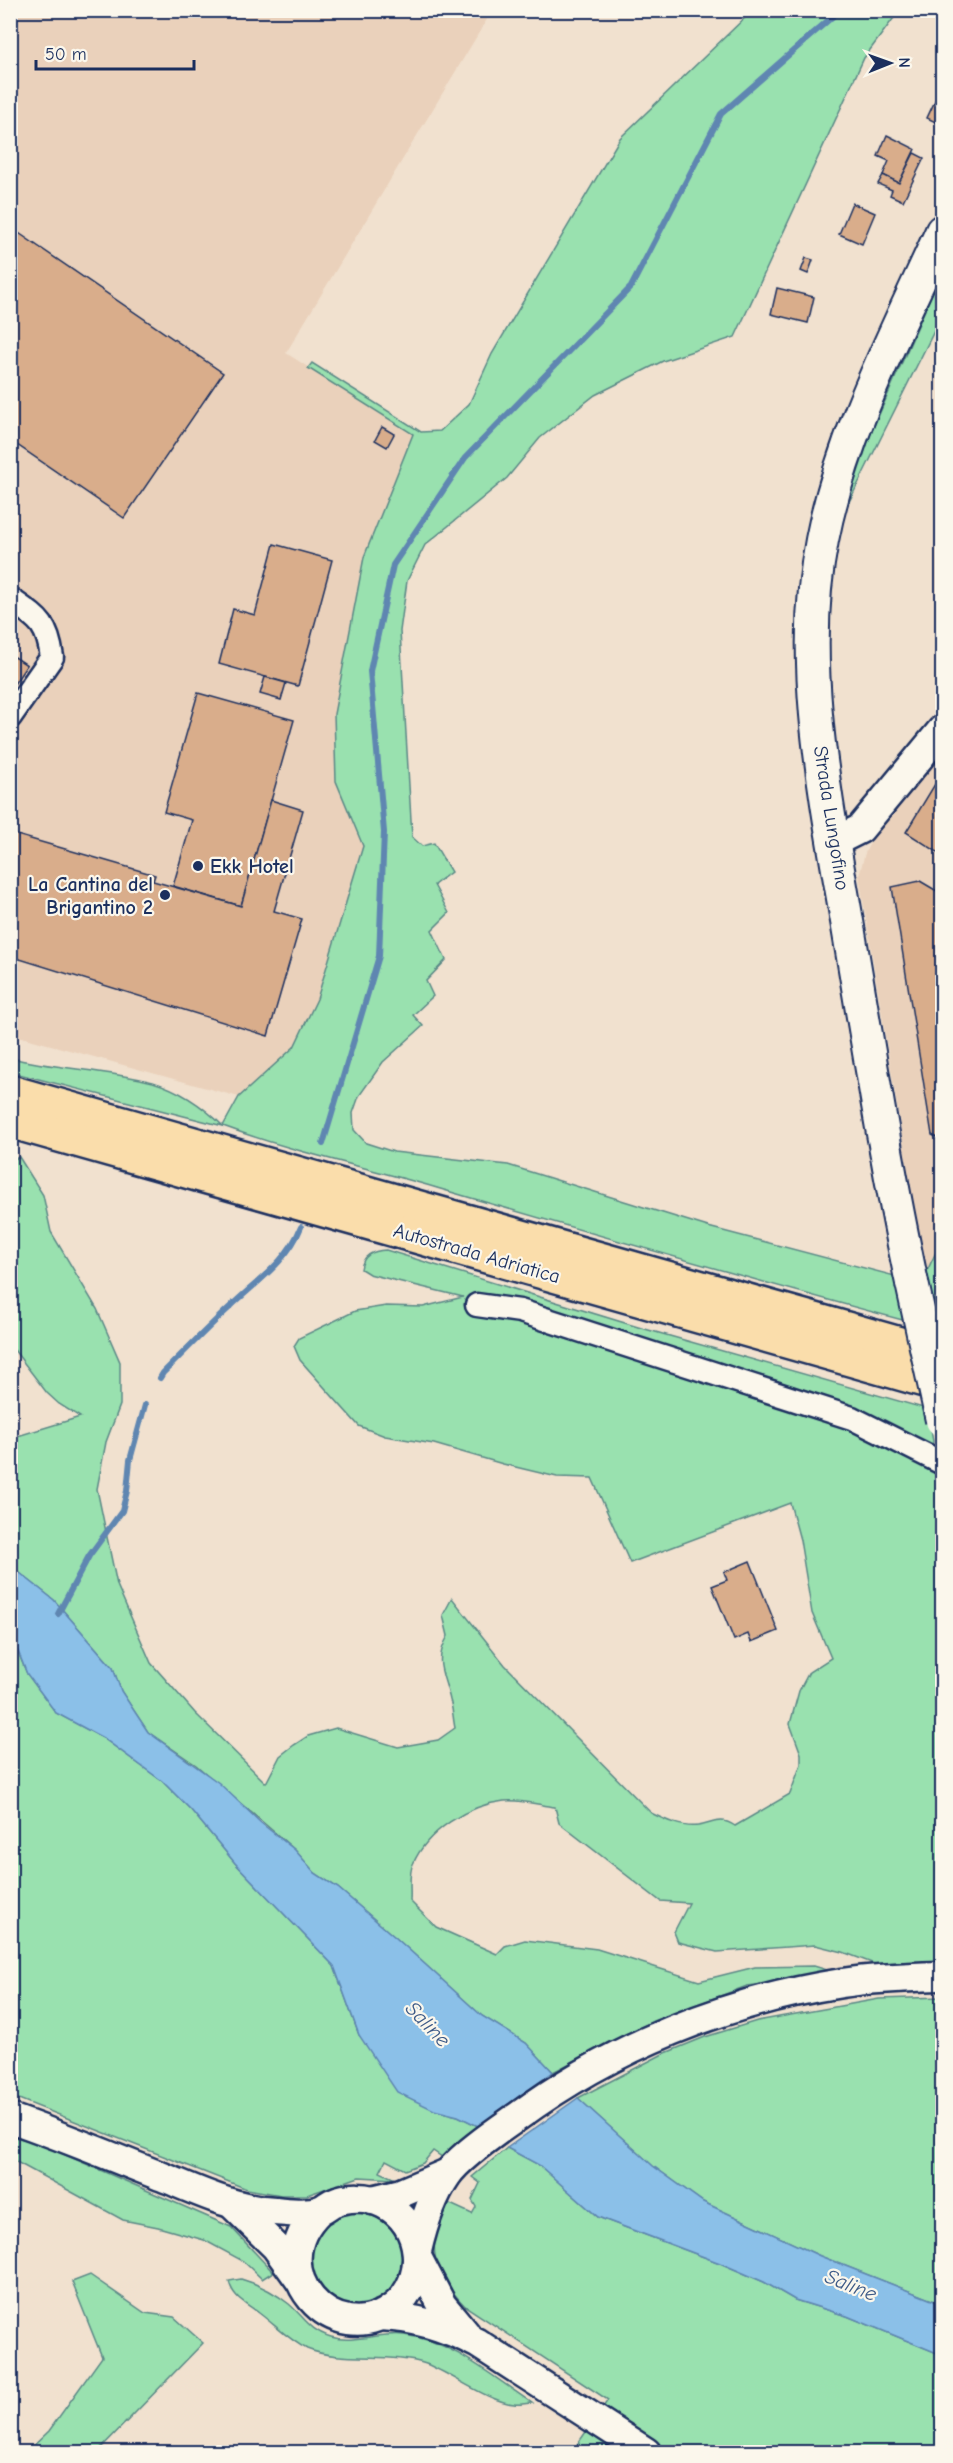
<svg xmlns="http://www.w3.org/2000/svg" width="953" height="2463" viewBox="0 0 953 2463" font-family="'Comic Neue',sans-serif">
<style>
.built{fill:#ead1bb}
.green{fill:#99e1af;stroke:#5a8886;stroke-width:1.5}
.water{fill:#8bc0e8;stroke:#5e86b1;stroke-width:1.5}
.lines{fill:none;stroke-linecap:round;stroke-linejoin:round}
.stream{stroke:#5e86b1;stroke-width:6}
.building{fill:#d9ad8b;stroke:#1b2f5e;stroke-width:1.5}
.minor-casing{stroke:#1b2f5e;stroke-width:27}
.tertiary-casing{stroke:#1b2f5e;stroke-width:33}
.secondary-casing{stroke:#1b2f5e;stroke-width:36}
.motorway-casing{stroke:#1b2f5e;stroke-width:38}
.minor{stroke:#fbf7ec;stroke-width:22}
.tertiary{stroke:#fbf7ec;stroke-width:28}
.secondary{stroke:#fbf7ec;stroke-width:32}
.motorway{stroke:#faddab;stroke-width:33}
.secondary-bridge-casing{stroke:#1b2f5e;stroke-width:36;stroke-linecap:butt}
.secondary-bridge{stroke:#fbf7ec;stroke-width:32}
.poi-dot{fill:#1b2f5e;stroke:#fbf7ec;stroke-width:2}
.labels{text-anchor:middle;stroke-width:4.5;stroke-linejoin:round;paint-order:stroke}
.street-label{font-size:20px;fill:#1b2f5e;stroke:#fbf7ec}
.poi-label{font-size:20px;font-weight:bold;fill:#1b2f5e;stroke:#fbf7ec;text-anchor:start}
.water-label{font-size:21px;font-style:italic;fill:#3d5a87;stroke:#fbf7ec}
</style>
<rect width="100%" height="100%" fill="#f1e1cf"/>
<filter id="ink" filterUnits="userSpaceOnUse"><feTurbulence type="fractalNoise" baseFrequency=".0167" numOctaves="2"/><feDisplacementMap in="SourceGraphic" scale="12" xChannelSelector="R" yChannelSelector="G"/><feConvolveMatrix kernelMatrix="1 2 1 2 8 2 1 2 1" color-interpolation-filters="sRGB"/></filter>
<g filter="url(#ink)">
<!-- built -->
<g class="built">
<polygon points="10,11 492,11 286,353 413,434 364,557 336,781 363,846 317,999 294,1047 239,1097 11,1034"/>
<polygon points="942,747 942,1240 925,1275 859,876 865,853 876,831"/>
</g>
<!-- green -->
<g class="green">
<path d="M 752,11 L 899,11 L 864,58 L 735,337 L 663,361 L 595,395 L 540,438 L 507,478 L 425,545 L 407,581 L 400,631 L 412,837 L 422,846 L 434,843 L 451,872 L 434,885 L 449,913 L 432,930 L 446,960 L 426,981 L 433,996 L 413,1015 L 423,1026 L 383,1062 L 359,1096 L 353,1113 L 354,1130 L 366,1143 L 394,1152 L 508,1165 L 708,1227 L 895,1276 L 910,1322 C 752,1280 594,1234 437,1188 C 366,1167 293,1152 223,1126 L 11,1072 L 11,1058 C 57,1069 106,1070 153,1082 C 179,1090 204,1107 223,1126 L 239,1097 L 294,1047 L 317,999 L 363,846 L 336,781 L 334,714 L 364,557 L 413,434 L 308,368 L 312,363 L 421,432 L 440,431 L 469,404 L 492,354 L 620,138 Z"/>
<polygon points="942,271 942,315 846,508 871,433"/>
<path d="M 19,1157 L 43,1195 L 51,1232 L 97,1309 L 120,1362 L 120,1405 L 106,1442 L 97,1489 L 117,1585 L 151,1663 L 195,1713 L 266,1783 L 280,1756 L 294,1745 L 308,1736 L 336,1728 L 398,1747 L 438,1740 L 455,1728 C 453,1719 453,1709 450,1700 C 444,1673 433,1662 448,1636 L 443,1615 L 452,1598 L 505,1665 L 651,1813 C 665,1820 682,1828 698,1826 C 713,1824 720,1816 735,1826 L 790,1794 L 801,1764 L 801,1754 L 790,1724 L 799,1691 L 809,1672 L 831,1658 L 812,1613 L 800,1540 L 790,1503 L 630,1563 L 592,1478 L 557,1477 L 503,1464 L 434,1444 L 385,1436 L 359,1426 L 300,1360 L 294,1346 L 299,1338 L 355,1311 L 386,1306 L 423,1307 L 463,1297 L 369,1274 L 361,1269 C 363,1255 372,1251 386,1250 L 638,1327 L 927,1409 L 933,1441 L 932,1460 L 942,1479 L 942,1966 L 885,1968 L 843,1952 L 815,1945 L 717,1952 L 678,1942 L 674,1932 L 689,1903 L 660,1901 L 559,1823 L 555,1807 C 540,1805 520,1799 504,1801 C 468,1805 427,1831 413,1864 C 408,1874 411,1890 410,1901 L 436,1927 L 497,1954 L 505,1946 L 525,1940 L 597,1949 L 699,1981 L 755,1967 L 814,1966 L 837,1973 L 833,1976 L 747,1986 L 653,2021 L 553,2072 L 526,2043 L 482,2016 L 396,1938 L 338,1888 L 315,1873 L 295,1850 L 196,1765 L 148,1732 L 121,1691 L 113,1668 L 54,1600 L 11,1566 L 11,1438 L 80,1417 L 59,1404 L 47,1393 L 11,1346 L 10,1161 Z"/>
<polygon points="942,1240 942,1303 926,1300 925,1275"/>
<polygon points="10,1633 27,1674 56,1713 103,1738 162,1781 191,1810 235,1863 334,1966 359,2035 434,2110 458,2116 478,2126 442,2157 433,2151 423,2163 405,2170 386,2160 380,2172 395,2179 359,2177 307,2195 281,2195 247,2189 11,2096"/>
<polygon points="942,1997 942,2304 820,2256 703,2202 653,2166 578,2098 663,2054 705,2037 757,2021 879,1999"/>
<polygon points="11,2136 38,2143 231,2227 273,2272 262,2279 243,2261 204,2240 158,2227 123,2220 11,2159"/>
<path d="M 507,2148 L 539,2165 L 598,2217 L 720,2263 L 764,2282 L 795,2300 L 847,2316 L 942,2355 L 942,2452 L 572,2452 L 608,2400 L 465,2306 C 434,2274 423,2244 448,2203 L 472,2214 L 476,2207 L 472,2200 L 480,2183 L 472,2177 Z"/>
<circle cx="356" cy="2260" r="47"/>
<polygon points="90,2275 145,2313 174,2317 203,2343 97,2452 27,2452 49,2431 102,2357 72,2282"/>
<path d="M 241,2279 C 258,2284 275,2293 289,2304 C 305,2318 309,2330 331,2337 C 354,2344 381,2332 404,2335 C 451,2340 493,2377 532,2403 C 526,2403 519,2405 514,2404 C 489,2402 452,2374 426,2364 C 392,2352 341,2363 307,2349 C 289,2340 275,2325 259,2313 C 247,2303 233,2299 229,2281 Z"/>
</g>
<!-- water -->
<g class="water">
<polygon points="11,1566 54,1600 113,1668 121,1691 148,1732 219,1783 261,1823 295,1850 315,1873 338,1888 396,1938 482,2016 526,2043 553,2072 478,2126 458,2116 434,2110 397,2092 359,2035 334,1966 235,1863 191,1810 162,1781 103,1738 56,1713 27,1674 11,1633"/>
<polygon points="578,2098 653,2166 703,2202 820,2256 942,2304 942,2355 847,2316 795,2300 764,2282 720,2263 598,2217 539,2165 507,2148"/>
</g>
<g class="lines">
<!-- stream -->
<g class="stream">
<polyline points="323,1144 379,956 384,832 370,671 393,565 465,458 631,287 721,114 840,10"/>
<path d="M 160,1378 L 163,1373 C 185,1351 207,1328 230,1307 C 256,1282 288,1261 301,1227"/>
<polyline points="58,1614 89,1556 122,1511 127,1491 130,1460 145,1405"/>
</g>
</g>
<!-- building -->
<g class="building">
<polygon points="940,90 942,91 942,125 927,118"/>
<polygon points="887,135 915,149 899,183 883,175 889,161 878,156"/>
<polygon points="914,153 924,158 903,201 890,195 892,190 878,184 883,175 899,183"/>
<polygon points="852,203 875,213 862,244 839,234"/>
<polygon points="10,227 223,373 124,518 10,440"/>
<polygon points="806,258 813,260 808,274 801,271"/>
<polygon points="777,288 814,297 808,323 771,314"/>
<polygon points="382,427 394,434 387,447 375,440"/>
<polygon points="274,544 332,560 298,686 219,664 233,609 255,615"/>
<polygon points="10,654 27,665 10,690"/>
<polygon points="265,677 286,683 281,700 260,694"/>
<polygon points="198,693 294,720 241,906 173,886 192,820 164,812"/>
<polygon points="935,784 942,789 942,855 906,832"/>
<polygon points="271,800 303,810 274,911 302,919 268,1036 10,956 10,833 155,875 153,881 241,906"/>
<polygon points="920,881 942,894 942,1140 932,1135 892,887"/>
<polygon points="750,1561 778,1631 751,1642 748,1634 734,1640 712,1586 727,1580 724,1572"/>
</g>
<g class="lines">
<defs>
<g id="minor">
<path d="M 10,599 C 38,619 47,622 52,657 L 10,717"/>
<polyline points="477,1305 520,1311 852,1418 942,1463"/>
</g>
<g id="tertiary">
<polyline points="834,842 860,829 942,730"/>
<path d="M 10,2118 C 62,2136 112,2157 163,2177 C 200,2192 235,2209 275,2211 C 288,2212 308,2215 320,2210 C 324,2209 328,2205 332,2203 C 348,2196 368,2196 384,2204 C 424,2224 428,2280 394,2307 C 335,2354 258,2270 319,2211"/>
<polyline points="372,2200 401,2193 448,2173"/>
<polyline points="234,2206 276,2247 299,2279"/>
<path d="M 417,2251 C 423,2225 431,2198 447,2175 C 460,2156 497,2131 517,2117 C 612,2047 726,2001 842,1983 C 875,1978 910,1977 942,1976"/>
<polyline points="418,2259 442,2305 466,2334"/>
<path d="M 378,2316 C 414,2317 444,2326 477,2343 L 646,2452"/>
</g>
<path id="secondary" d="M 912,1283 C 888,1171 870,1058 851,945 C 830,817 796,669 822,540 C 843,432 897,331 942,231"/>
<g id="motorway">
<polyline points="10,1092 942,1356"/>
<polyline points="10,1121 942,1385"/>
</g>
</defs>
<!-- minor casing -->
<use href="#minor" class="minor-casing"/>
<!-- tertiary casing -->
<use href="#tertiary" class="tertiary-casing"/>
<!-- secondary casing -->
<use href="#secondary" class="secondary-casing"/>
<!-- motorway casing -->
<use href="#motorway" class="motorway-casing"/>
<!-- minor -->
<use href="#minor" class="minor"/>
<!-- tertiary -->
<use href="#tertiary" class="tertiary"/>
<!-- secondary -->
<use href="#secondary" class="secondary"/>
<!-- motorway -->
<use href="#motorway" class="motorway"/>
<defs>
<polyline id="secondary-bridge" points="912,1283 942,1420"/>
</defs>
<!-- secondary-bridge casing -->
<use href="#secondary-bridge" class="secondary-bridge-casing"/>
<!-- secondary-bridge -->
<use href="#secondary-bridge" class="secondary-bridge"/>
</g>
</g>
<!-- markers -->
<g class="poi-dot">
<circle cx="198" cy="866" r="6"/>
<circle cx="165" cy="895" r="6"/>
</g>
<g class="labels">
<!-- street labels -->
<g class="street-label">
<text transform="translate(832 818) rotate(81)" y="7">Strada Lungofino</text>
<text transform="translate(477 1253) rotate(16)" y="7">Autostrada Adriatica</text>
</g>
<!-- poi labels -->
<g class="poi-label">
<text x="210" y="873">Ekk Hotel</text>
<text x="153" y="891" text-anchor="end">La Cantina del<tspan x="153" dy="23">Brigantino 2</tspan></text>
</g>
<!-- water labels -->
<g class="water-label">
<text transform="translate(428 2024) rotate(46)" y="7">Saline</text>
<text transform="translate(851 2285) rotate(22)" y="7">Saline</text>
</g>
</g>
<!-- margin -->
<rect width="953" height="2463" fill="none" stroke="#fbf7ec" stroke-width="36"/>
<rect x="18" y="18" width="917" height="2427" fill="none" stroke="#1b2f5e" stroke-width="2" filter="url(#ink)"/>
<!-- north arrow -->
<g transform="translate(890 63) rotate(89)" stroke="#fbf7ec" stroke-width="4.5" paint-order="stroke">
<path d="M0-4.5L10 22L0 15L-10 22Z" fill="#1b2f5e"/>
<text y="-9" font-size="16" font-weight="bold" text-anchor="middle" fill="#1b2f5e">N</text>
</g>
<!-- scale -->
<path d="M36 60v9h158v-9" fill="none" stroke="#1b2f5e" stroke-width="3"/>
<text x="45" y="60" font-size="18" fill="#1b2f5e" stroke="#fbf7ec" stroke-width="4.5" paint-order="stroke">50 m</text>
</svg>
